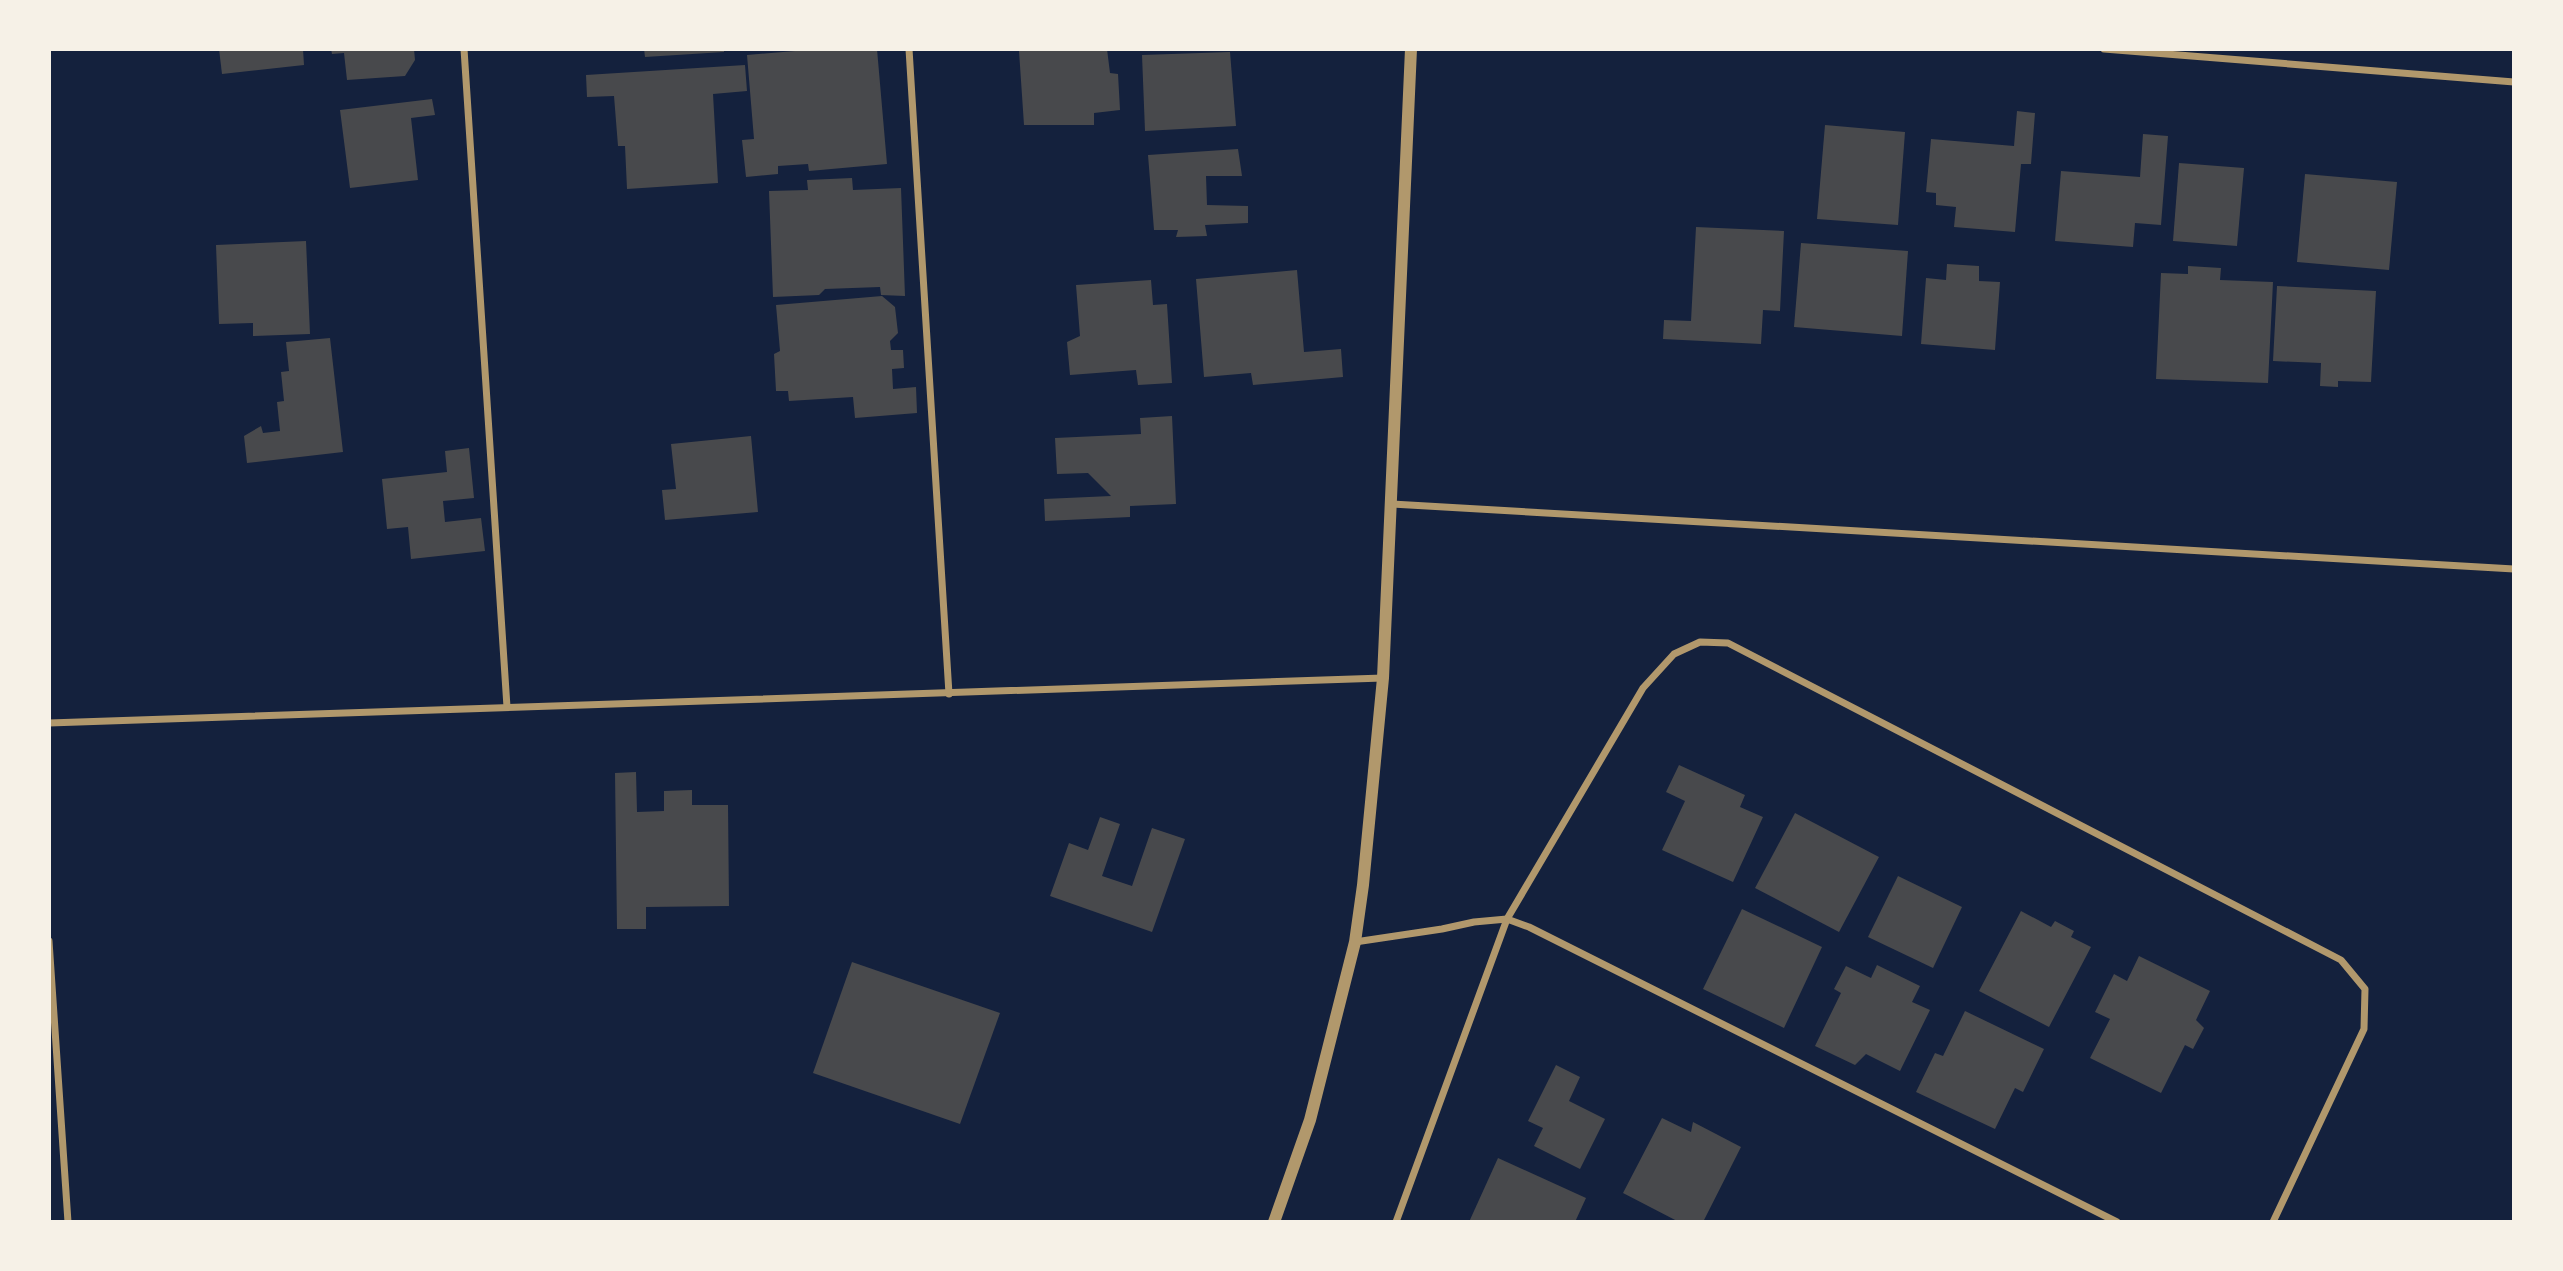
<svg xmlns="http://www.w3.org/2000/svg" width="2563" height="1271" viewBox="0 0 2563 1271" font-family="Ubuntu,sans-serif">
<style>
.building{fill:#48494c}
.lines{fill:none;stroke-linecap:round;stroke-linejoin:round}
.minor{stroke:#b1986c;stroke-width:7}
.tertiary{stroke:#b1986c;stroke-width:12}
</style>
<rect width="100%" height="100%" fill="#14213d"/>
<!-- building -->
<g class="building">
<polygon points="219,49 303,49 304,65 222,74"/>
<polygon points="331,49 414,49 415,60 405,76 347,80 344,53 332,54"/>
<polygon points="644,49 724,49 724,52 645,57"/>
<polygon points="819,49 877,49 887,164 809,171 808,164 778,166 778,174 746,177 742,140 754,139 747,55"/>
<polygon points="1107,49 1110,73 1118,74 1120,110 1094,113 1094,125 1024,125 1019,51"/>
<polygon points="1230,52 1236,126 1145,131 1142,55"/>
<polygon points="745,65 747,91 713,94 718,183 627,189 625,146 618,146 614,96 587,97 586,75"/>
<polygon points="432,99 435,115 411,118 418,180 350,188 340,110"/>
<polygon points="2017,111 2035,113 2031,164 2021,164 2015,232 1954,227 1956,207 1936,205 1936,193 1926,192 1931,139 2014,146"/>
<polygon points="1825,125 1905,132 1898,225 1817,219"/>
<polygon points="2143,134 2168,136 2161,225 2135,223 2133,247 2055,241 2061,171 2140,177"/>
<polygon points="1238,149 1242,176 1206,176 1207,205 1248,206 1248,223 1205,225 1207,236 1176,237 1178,230 1154,230 1148,155"/>
<polygon points="2179,163 2244,168 2237,246 2173,241"/>
<polygon points="2305,174 2397,182 2389,270 2297,262"/>
<polygon points="852,178 853,190 901,188 905,296 881,295 880,287 825,289 819,295 773,297 769,191 808,190 807,180"/>
<polygon points="1696,227 1784,231 1780,311 1763,310 1761,344 1663,339 1664,320 1691,321"/>
<polygon points="306,241 310,334 253,336 253,323 219,324 216,245"/>
<polygon points="1801,243 1908,251 1902,336 1794,327"/>
<polygon points="1947,264 1979,266 1979,281 2000,282 1995,350 1921,344 1926,278 1946,280"/>
<polygon points="2188,266 2221,268 2220,280 2273,282 2268,383 2156,379 2161,273 2188,274"/>
<polygon points="1297,270 1304,352 1341,349 1343,377 1253,385 1251,373 1204,377 1196,279"/>
<polygon points="1151,280 1153,305 1167,304 1172,383 1138,385 1136,370 1070,375 1067,342 1080,336 1076,285"/>
<polygon points="2277,286 2376,291 2371,382 2338,381 2338,387 2320,386 2321,363 2273,361"/>
<polygon points="882,296 895,307 898,333 890,341 891,350 903,350 904,368 892,369 893,389 916,387 917,413 855,418 853,397 789,401 788,391 776,391 774,354 780,351 776,305"/>
<polygon points="330,338 343,452 247,463 244,436 261,426 263,433 280,431 277,402 284,401 281,372 289,371 286,342"/>
<polygon points="1172,416 1176,504 1130,506 1130,517 1045,521 1044,499 1111,496 1088,473 1057,474 1055,438 1141,434 1140,418"/>
<polygon points="751,436 758,512 665,520 662,490 676,489 671,444"/>
<polygon points="469,448 474,498 443,501 445,522 481,518 485,551 411,559 408,527 387,529 382,479 447,472 445,451"/>
<polygon points="1679,765 1745,795 1740,807 1763,817 1733,882 1662,850 1685,801 1666,792"/>
<polygon points="636,772 637,812 664,811 664,791 692,790 692,805 728,805 729,906 646,907 646,929 617,929 615,773"/>
<polygon points="1795,813 1879,857 1839,932 1755,888"/>
<polygon points="1100,817 1120,824 1102,876 1132,886 1152,828 1185,839 1152,932 1050,896 1069,843 1088,850"/>
<polygon points="1898,876 1962,907 1933,968 1868,937"/>
<polygon points="1742,909 1822,947 1784,1028 1703,989"/>
<polygon points="2021,911 2051,927 2055,921 2074,931 2071,937 2091,947 2049,1027 1979,991"/>
<polygon points="2139,956 2210,991 2196,1020 2204,1028 2193,1049 2185,1045 2161,1093 2090,1058 2110,1019 2095,1012 2114,974 2127,981"/>
<polygon points="852,962 1000,1013 960,1124 813,1073"/>
<polygon points="1877,965 1920,986 1912,1002 1930,1010 1900,1071 1866,1054 1855,1065 1815,1046 1841,993 1834,989 1846,966 1871,978"/>
<polygon points="1965,1011 2044,1049 2023,1092 2015,1088 1995,1129 1916,1092 1935,1053 1943,1056"/>
<polygon points="1556,1065 1580,1077 1569,1101 1605,1119 1580,1169 1534,1146 1543,1128 1528,1121"/>
<polygon points="1662,1118 1691,1132 1693,1122 1741,1147 1703,1222 1679,1222 1623,1193"/>
<polygon points="1498,1158 1586,1198 1575,1222 1469,1222"/>
</g>
<g class="lines">
<!-- minor -->
<g class="minor">
<polyline points="464,49 507,707"/>
<polyline points="909,49 949,694"/>
<polyline points="2104,49 2514,82"/>
<polyline points="1392,504 2514,569"/>
<polyline points="49,723 1383,678"/>
<polyline points="49,941 68,1222"/>
<polyline points="1355,942 1442,929 1474,922 1507,919 1529,927 2117,1222"/>
<polyline points="1396,1222 1507,919 1643,688 1674,654 1700,642 1728,643 2341,960 2365,989 2364,1029 2273,1222"/>
</g>
<!-- tertiary -->
<polyline class="tertiary" points="1274,1222 1310,1120 1355,942 1363,885 1383,678 1411,49"/>
</g>
<!-- border -->
<rect width="2563" height="1271" fill="none" stroke="#f6f1e7" stroke-width="102"/>
</svg>
